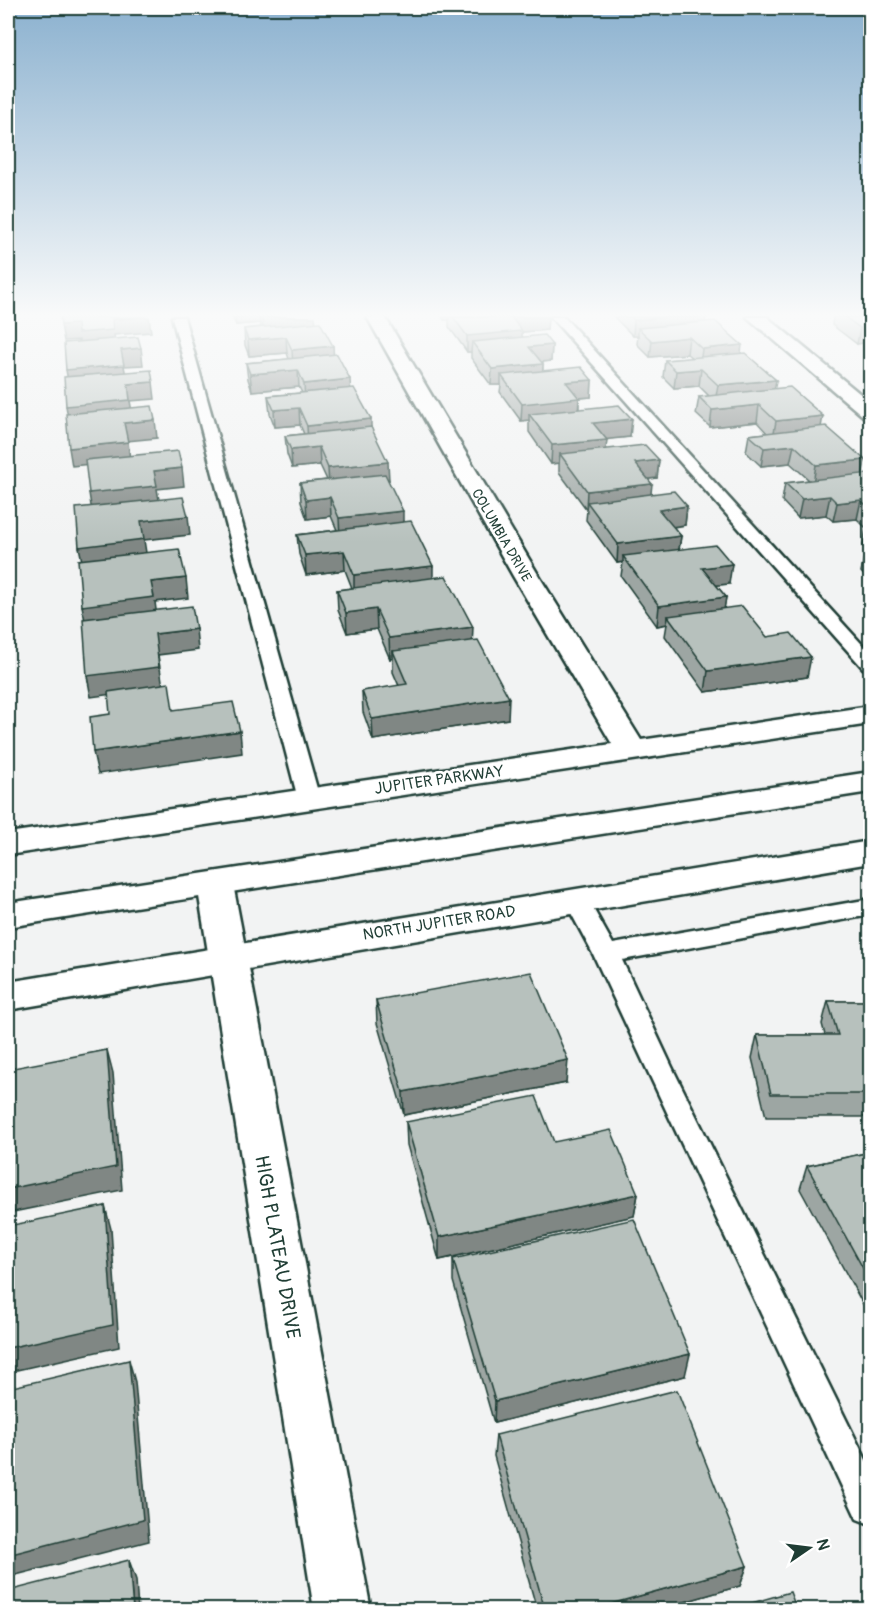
<svg xmlns="http://www.w3.org/2000/svg" width="878" height="1617" viewBox="0 0 878 1617" font-family="Pangolin,sans-serif">
<style>
.lines{fill:none;stroke-linecap:round;stroke-linejoin:round}
.lane-casing{stroke:#1f3d34;stroke-width:5}
.street-casing{stroke:#1f3d34;stroke-width:5}
.primary-casing{stroke:#1f3d34;stroke-width:5}
.lane{fill:#fff;fill-rule:evenodd}
.street{fill:#fff;fill-rule:evenodd}
.primary{fill:#fff;fill-rule:evenodd}
.wall{fill:#9da6a3;stroke:#1f3d34;stroke-width:1.5}
.shaded-wall{fill:#808784;stroke:#1f3d34;stroke-width:1.5}
.building{fill:#b7c1bd;stroke:#1f3d34;stroke-width:1.5}
.labels{text-anchor:middle;stroke-width:5;stroke-linejoin:round;paint-order:stroke}
.far-street-label{font-size:14px;fill:#1f3d34;stroke:#fff}
.street-label{font-size:16px;fill:#1f3d34;stroke:#fff}
.near-street-label{font-size:20px;fill:#1f3d34;stroke:#fff}
</style>
<rect width="100%" height="100%" fill="#f2f3f3"/>
<filter id="ink" filterUnits="userSpaceOnUse"><feTurbulence type="fractalNoise" baseFrequency=".0167" numOctaves="2"/><feDisplacementMap in="SourceGraphic" scale="12" xChannelSelector="R" yChannelSelector="G"/><feConvolveMatrix kernelMatrix="1 2 1 2 8 2 1 2 1" color-interpolation-filters="sRGB"/></filter>
<g filter="url(#ink)">
<g class="lines">
<defs>
<g id="lane">
<polygon points="172,317 184,317 320,799 317,804 309,806 301,804 298,799"/>
<polygon points="551,317 564,317 870,653 870,670 863,668"/>
<polygon points="576,892 585,894 613,944 870,899 870,915 622,960 672,1067 870,1468 870,1524 857,1519 593,954 564,900 567,894"/>
</g>
<g id="street">
<polygon points="367,317 385,317 539,576 641,740 870,706 870,724 8,855 8,833 612,744 513,576"/>
<polygon points="747,317 767,317 870,402 870,418 863,416"/>
<polygon points="215,872 227,876 233,884 371,1610 314,1610 197,884 203,876"/>
</g>
<g id="primary">
<polygon points="870,772 870,792 8,927 8,903"/>
<polygon points="870,841 870,863 8,1010 8,982"/>
</g>
</defs>
<!-- lane casing -->
<use href="#lane" class="lane-casing"/>
<!-- street casing -->
<use href="#street" class="street-casing"/>
<!-- primary casing -->
<use href="#primary" class="primary-casing"/>
<!-- lane -->
<use href="#lane" class="lane"/>
<!-- street -->
<use href="#street" class="street"/>
<!-- primary -->
<use href="#primary" class="primary"/>
</g>
<!-- wall -->
<g class="wall">
<polygon points="232,317 315,317 316,323 333,346 333,355 371,427 389,480 387,480 403,522 433,578 473,640 508,719 373,740 363,712 362,691 399,686 393,672 393,658 390,659 377,629 347,633 338,610 337,590 352,588 345,570 306,575 299,554 297,535 337,530 331,516 307,519 301,502 300,483 327,480 320,465 292,468 287,454 285,436 304,434 300,425 275,427 270,414 268,396 302,393 299,387 252,391 248,379 246,363 289,359 287,353 249,356 245,345 244,329 261,327 260,323 236,325"/>
<polygon points="442,317 548,317 547,330 522,332 522,337 552,345 551,361 542,362 543,364 543,371 592,380 591,397 579,398 579,409 630,437 606,439 606,449 659,460 657,478 648,479 651,494 687,506 685,525 673,527 681,536 679,550 729,584 716,585 726,597 724,608 767,637 807,677 705,692 665,636 667,624 657,626 621,576 623,562 617,563 586,520 587,510 559,472 559,463 551,464 529,432 529,420 521,421 500,392 501,385 491,385 471,358 471,352 467,352 449,327 449,320 444,320"/>
<polygon points="614,317 706,317 705,322 741,353 776,380 774,389 821,426 865,460 862,474 870,473 870,582 861,572 865,552 869,552 863,546 866,528 857,519 833,521 826,515 798,518 782,501 785,483 809,480 790,463 761,466 746,452 749,435 767,433 757,422 710,427 696,414 699,397 709,396 699,386 674,388 663,377 665,360 692,358 687,354 650,357 637,344 638,336 633,336"/>
<polygon points="833,317 870,317 857,344 832,325"/>
<polygon points="376,1000 566,1083 404,1115 377,1023"/>
<polygon points="828,1001 870,1001 870,1117 766,1117 752,1058 757,1035 825,1035 822,1024"/>
<polygon points="406,1122 554,1142 638,1194 634,1216 439,1260 407,1145"/>
<polygon points="870,1152 870,1304 864,1306 800,1189 807,1166"/>
<polygon points="453,1259 685,1376 494,1423 453,1281"/>
<polygon points="496,1435 747,1566 740,1586 656,1610 537,1610 494,1456"/>
</g>
<!-- shaded-wall -->
<g class="shaded-wall">
<polygon points="142,317 149,317 151,332 114,335 116,346 80,349 79,340 64,341 61,325"/>
<polygon points="235,317 259,317 260,323 236,325"/>
<polygon points="262,317 315,317 316,327 263,332"/>
<rect x="444" y="317" width="5" height="3"/>
<polygon points="511,317 548,317 547,330 522,332 522,347 472,342 471,352 467,352 467,336"/>
<polygon points="669,317 706,317 704,329 638,328 638,336 633,336 634,320"/>
<polygon points="870,327 870,342 857,344 860,328"/>
<polygon points="286,337 287,353 249,356 248,340"/>
<polygon points="689,337 687,354 650,357 652,341"/>
<polygon points="552,345 551,361 529,363 529,347"/>
<polygon points="742,345 740,361 700,365 702,349"/>
<polygon points="333,346 334,362 293,366 292,350"/>
<polygon points="141,348 143,365 124,366 127,381 69,387 66,370 121,350"/>
<polygon points="543,364 542,380 501,375 501,385 491,385 492,369"/>
<polygon points="701,369 699,386 674,388 676,371"/>
<polygon points="298,370 299,387 252,391 250,374"/>
<polygon points="350,379 351,396 305,401 304,384"/>
<polygon points="592,380 591,397 579,398 578,415 529,414 529,420 521,421 522,404 566,382"/>
<polygon points="776,380 773,397 715,402 718,385"/>
<polygon points="153,382 155,399 130,401 133,417 69,423 66,406 128,384"/>
<polygon points="759,405 757,422 710,427 712,410"/>
<polygon points="299,408 300,425 275,427 274,410"/>
<polygon points="823,416 820,433 773,438 776,421"/>
<polygon points="371,419 371,437 308,444 307,426"/>
<polygon points="632,419 630,437 592,441 593,423"/>
<polygon points="155,420 157,438 127,441 124,423"/>
<polygon points="607,440 605,458 560,454 559,463 551,464 552,445"/>
<polygon points="128,442 130,460 72,466 69,448"/>
<polygon points="794,445 790,463 761,466 764,448"/>
<polygon points="319,447 320,465 292,468 291,450"/>
<polygon points="659,460 657,478 633,481 635,463"/>
<polygon points="865,460 862,478 813,484 816,465"/>
<polygon points="388,462 389,480 329,486 328,468"/>
<polygon points="182,468 184,486 157,489 160,505 92,512 89,493 154,471"/>
<polygon points="652,484 650,502 587,502 586,510 587,491"/>
<polygon points="830,496 826,515 798,518 802,499"/>
<polygon points="330,497 331,516 307,519 306,500"/>
<polygon points="861,500 857,519 833,521 837,503"/>
<polygon points="687,506 685,525 657,529 659,510"/>
<polygon points="403,511 403,530 340,537 339,518"/>
<polygon points="188,516 190,535 144,540 147,559 83,566 79,547 141,521"/>
<polygon points="681,536 678,555 623,556 623,562 617,563 618,544"/>
<polygon points="344,551 345,570 306,575 305,555"/>
<polygon points="732,564 729,584 699,587 702,568"/>
<polygon points="433,566 433,585 354,595 354,575"/>
<polygon points="186,578 188,598 155,602 157,617 86,626 82,606 151,582"/>
<polygon points="726,597 723,617 668,616 667,624 657,626 659,606"/>
<polygon points="376,609 377,629 347,633 346,613"/>
<polygon points="473,627 472,647 393,651 393,658 390,659 389,638"/>
<polygon points="196,629 198,650 158,655 163,687 91,697 87,676 155,634"/>
<polygon points="811,657 807,677 705,692 708,671"/>
<polygon points="509,698 508,719 373,740 372,719"/>
<polygon points="240,731 242,753 98,774 93,752"/>
<polygon points="107,1050 113,1073 122,1190 8,1213 8,1189"/>
<polygon points="568,1060 566,1083 404,1115 403,1092"/>
<polygon points="638,1194 634,1216 439,1260 439,1237"/>
<polygon points="105,1206 111,1229 119,1347 8,1372 8,1348"/>
<polygon points="870,1287 870,1304 864,1306"/>
<polygon points="690,1354 685,1376 494,1423 495,1401"/>
<polygon points="129,1360 135,1382 149,1541 8,1577 8,1555"/>
<polygon points="129,1560 136,1580 138,1610 133,1610"/>
<polygon points="747,1566 740,1586 656,1610 589,1610"/>
</g>
<!-- building -->
<g class="building">
<polygon points="60,317 142,317 112,319 113,330 78,333 77,324 61,325"/>
<polygon points="453,317 512,317 511,317 522,331 467,336"/>
<polygon points="631,317 669,317 634,320"/>
<polygon points="845,317 870,317 870,327 860,328"/>
<polygon points="715,321 742,345 702,349 689,337 652,341 638,328"/>
<polygon points="320,322 333,346 292,350 286,337 248,340 244,329"/>
<polygon points="544,335 552,345 529,347 543,364 492,369 472,342"/>
<polygon points="138,337 141,348 121,350 124,365 66,370 64,343"/>
<polygon points="745,353 776,380 718,385 701,369 676,371 665,360"/>
<polygon points="337,354 350,379 304,384 298,370 250,374 246,363"/>
<polygon points="581,367 592,380 566,382 579,398 522,404 501,375"/>
<polygon points="151,370 153,382 128,384 130,400 66,406 64,377"/>
<polygon points="790,387 823,416 776,421 759,405 712,410 699,397"/>
<polygon points="354,388 371,419 307,426 299,408 274,410 268,396"/>
<polygon points="619,405 632,419 593,423 607,440 552,445 529,414"/>
<polygon points="152,406 155,420 124,423 128,442 69,448 66,414"/>
<polygon points="826,426 865,460 816,465 794,445 764,448 749,435"/>
<polygon points="371,427 388,462 328,468 319,447 291,450 285,436"/>
<polygon points="645,445 659,460 635,463 652,484 587,491 560,454"/>
<polygon points="178,451 182,468 154,471 157,486 89,493 85,460"/>
<polygon points="870,473 870,509 861,500 837,503 830,496 802,499 785,483"/>
<polygon points="385,474 403,511 339,518 330,497 306,500 300,483"/>
<polygon points="674,491 687,506 659,510 681,536 618,544 587,502"/>
<polygon points="183,497 188,516 141,521 144,539 79,547 76,508"/>
<polygon points="411,521 433,566 354,575 344,551 305,555 297,535"/>
<polygon points="716,545 732,564 702,568 726,597 659,606 623,556"/>
<polygon points="179,549 186,578 151,582 154,597 82,606 78,560"/>
<polygon points="865,552 870,552 870,557"/>
<polygon points="446,576 473,627 389,638 376,609 346,613 337,590"/>
<polygon points="192,606 196,629 155,634 159,667 87,676 83,619"/>
<polygon points="742,606 767,637 791,633 811,657 708,671 668,616"/>
<polygon points="478,640 509,698 372,719 362,691 407,684 393,651"/>
<polygon points="169,683 173,710 233,702 240,731 93,752 90,717 110,714 108,692"/>
<polygon points="531,972 568,1060 403,1092 376,1000"/>
<polygon points="828,1001 870,1001 870,1094 771,1094 757,1035 838,1035"/>
<polygon points="107,1050 116,1167 8,1189 8,1069"/>
<polygon points="536,1096 554,1142 611,1130 638,1194 439,1237 406,1122"/>
<polygon points="870,1152 870,1281 807,1166"/>
<polygon points="105,1206 113,1325 8,1348 8,1226"/>
<polygon points="634,1219 690,1354 495,1401 453,1259"/>
<polygon points="129,1360 143,1520 8,1555 8,1388"/>
<polygon points="677,1390 747,1566 589,1610 545,1610 496,1435"/>
<polygon points="129,1560 133,1610 8,1610 8,1591"/>
<polygon points="790,1592 797,1610 727,1610"/>
</g>
</g>
<!-- sky -->
<linearGradient id="sky" x2="0" y2="1"><stop stop-color="#8bb1cf"/><stop offset="0.58" stop-color="#f9fafa"/><stop offset="1" stop-color="#f9fafa" stop-opacity="0"/></linearGradient>
<rect width="878" height="543" fill="url(#sky)"/>
<g class="labels">
<!-- far-street labels -->
<g class="far-street-label">
<text transform="translate(502 535) rotate(60)" y="5">COLUMBIA DRIVE</text>
</g>
<!-- street labels -->
<g class="street-label">
<text transform="translate(439 779) rotate(-8)" y="6">JUPITER PARKWAY</text>
<text transform="translate(439 922) rotate(-9)" y="6">NORTH JUPITER ROAD</text>
</g>
<!-- near-street labels -->
<g class="near-street-label">
<text transform="translate(278 1247) rotate(80)" y="7">HIGH PLATEAU DRIVE</text>
</g>
</g>
<!-- margin -->
<rect width="878" height="1617" fill="none" stroke="#fff" stroke-width="30"/>
<rect x="15" y="15" width="848" height="1587" fill="none" stroke="#1f3d34" stroke-width="2" filter="url(#ink)"/>
<!-- north arrow -->
<g transform="translate(809 1548) rotate(76)" stroke="#ffffff" stroke-width="4.5" paint-order="stroke">
<path d="M0-4.5L10 22L0 15L-10 22Z" fill="#1f3d34"/>
<text y="-9" font-size="16" font-weight="bold" text-anchor="middle" fill="#1f3d34">N</text>
</g>
</svg>
